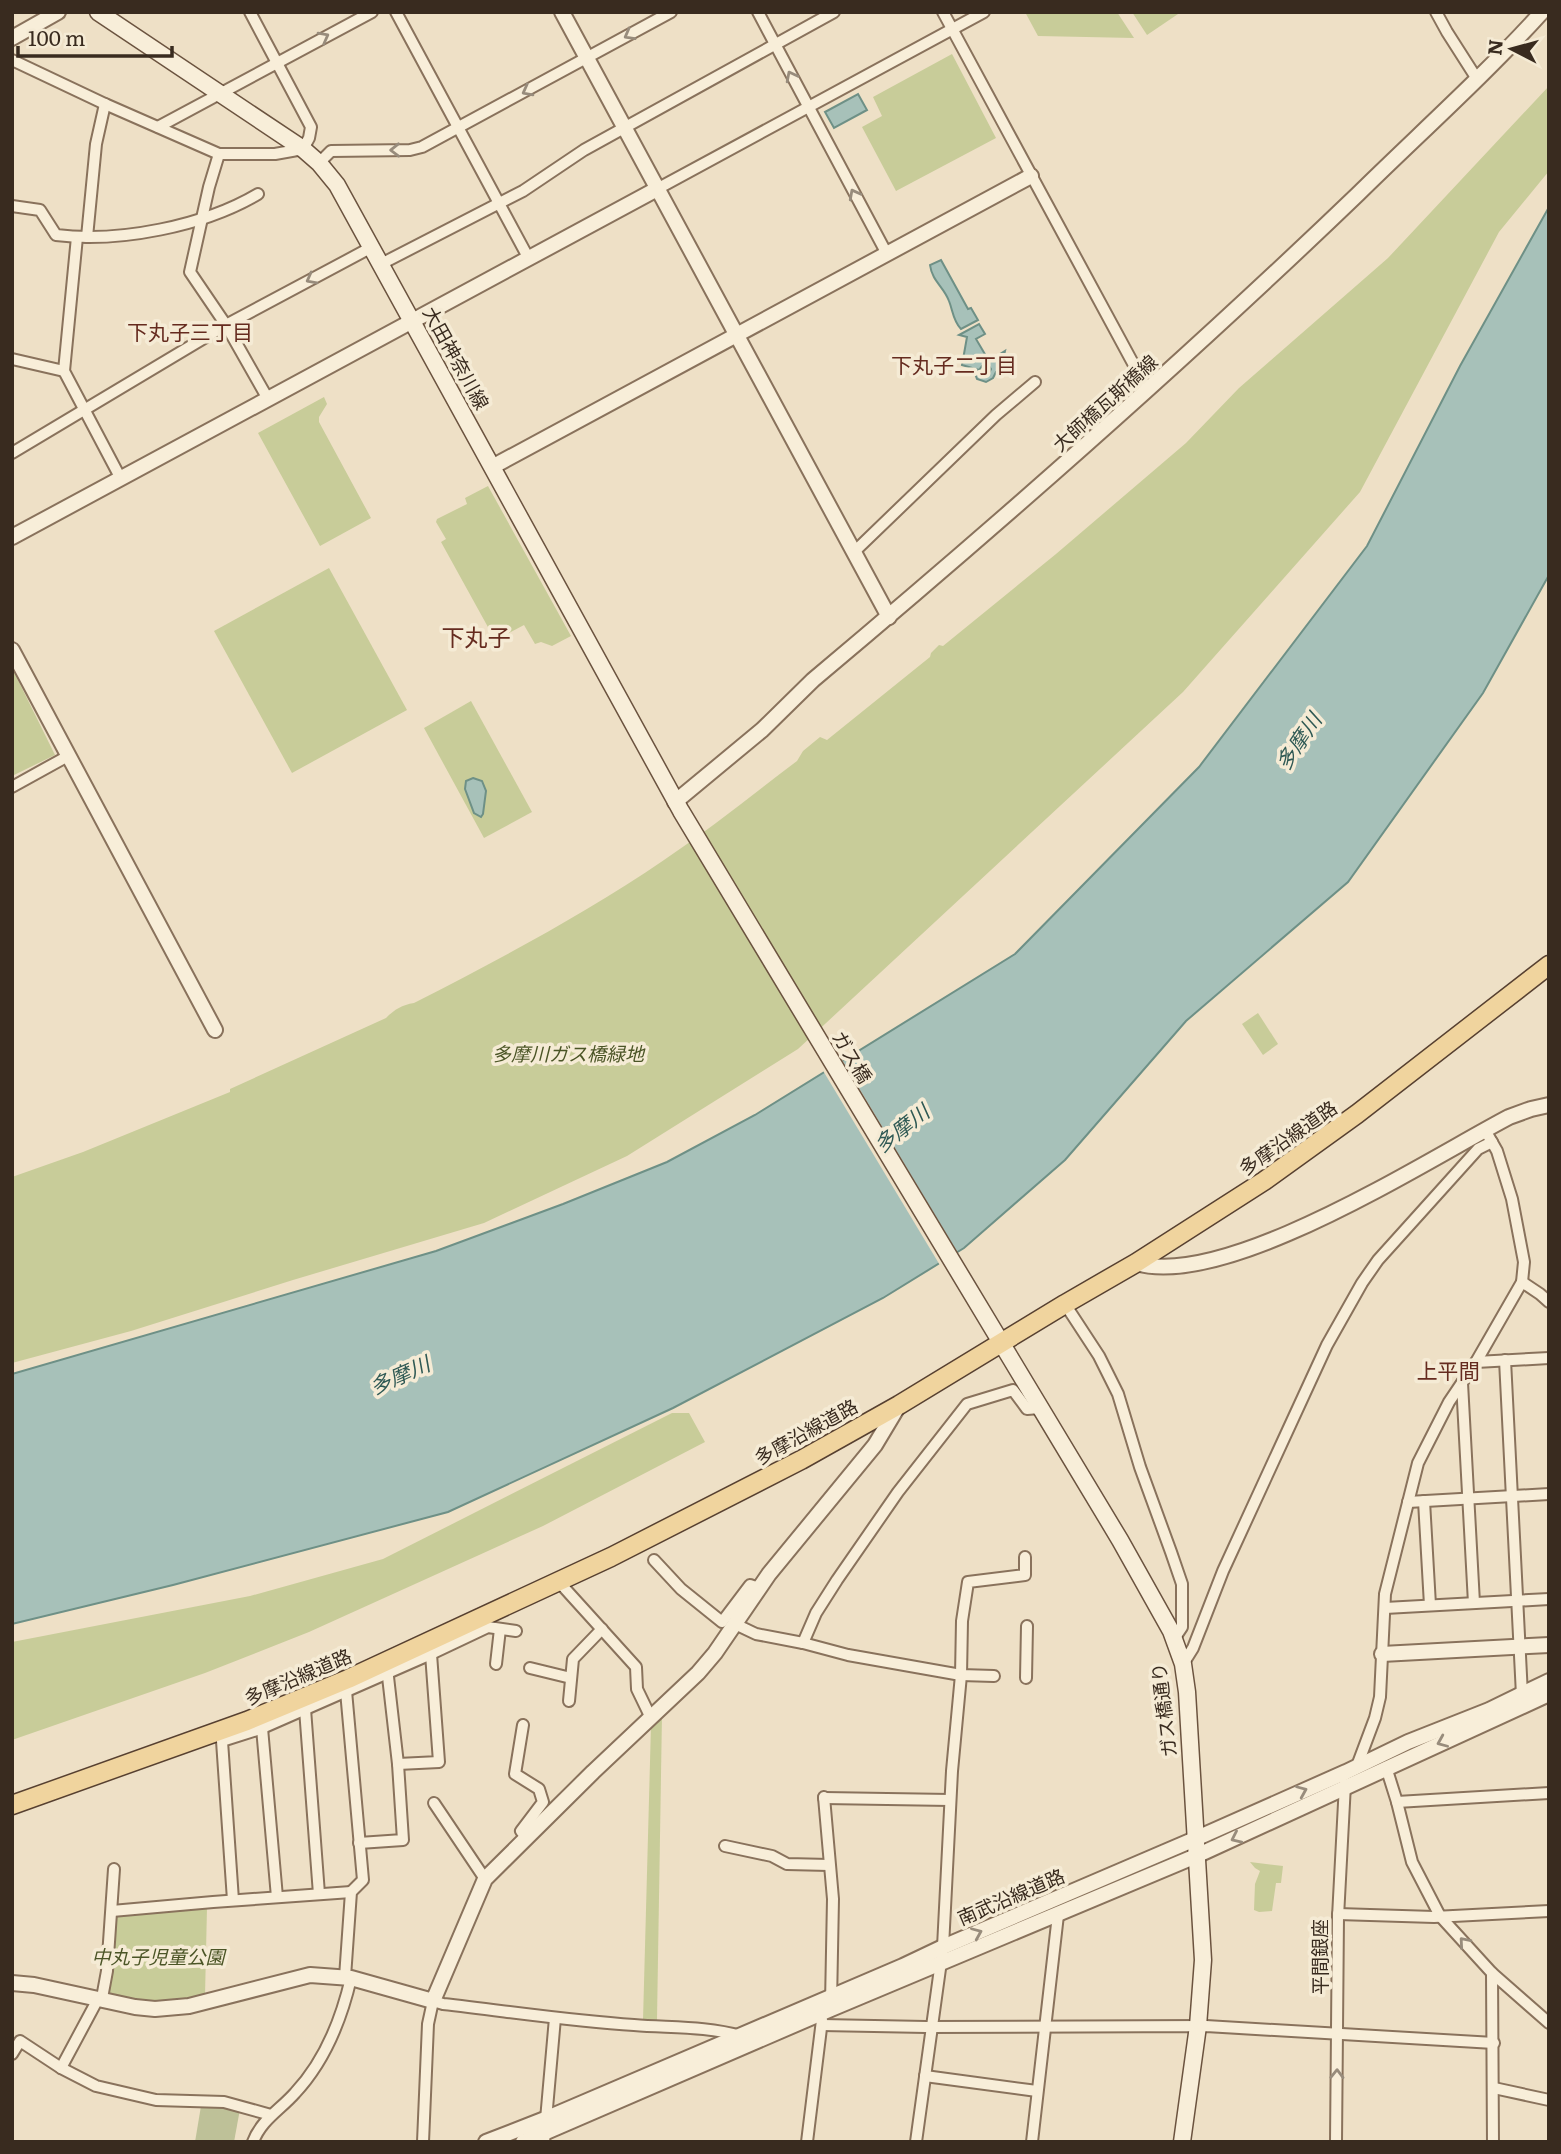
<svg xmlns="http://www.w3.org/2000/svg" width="1561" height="2154" viewBox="0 0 1561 2154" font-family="Literata,'Noto Sans JP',serif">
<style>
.green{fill:#c8cc99}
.cemetery{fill:#bec198}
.water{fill:#a7c1b9;stroke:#6e9086;stroke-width:2}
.pier{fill:#eee0c6}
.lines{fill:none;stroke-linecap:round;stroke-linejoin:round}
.minor-casing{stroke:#89725c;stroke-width:14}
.tertiary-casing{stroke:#89725c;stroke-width:18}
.secondary-casing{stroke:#6b533f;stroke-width:19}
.primary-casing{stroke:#574030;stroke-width:21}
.minor{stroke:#f8eed9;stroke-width:10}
.tertiary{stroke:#f8eed9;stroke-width:14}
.secondary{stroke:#f8eed9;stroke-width:16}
.primary{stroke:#f0d49e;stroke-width:18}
.oneway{stroke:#988c7c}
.labels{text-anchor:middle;stroke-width:7;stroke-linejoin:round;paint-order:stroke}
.street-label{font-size:19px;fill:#392b1f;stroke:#f5ebd5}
.park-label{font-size:19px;font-style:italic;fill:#4b5526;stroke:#f5ebd5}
.neighbourhood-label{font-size:21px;fill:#652b1f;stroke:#f5ebd5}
.water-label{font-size:21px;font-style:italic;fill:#2f5954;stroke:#f5ebd5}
.quarter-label{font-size:23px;fill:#652b1f;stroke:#f5ebd5}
</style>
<rect width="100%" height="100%" fill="#eee0c6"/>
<!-- green -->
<g class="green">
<polygon points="1025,12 1117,12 1134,38 1038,36"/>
<polygon points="1132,12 1181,12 1147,35"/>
<polygon points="952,54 996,138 896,191 862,127 882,116 873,97"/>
<path d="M 1549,86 L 1549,171 L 1499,232 L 1360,492 L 1183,692 L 798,1049 L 627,1156 L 484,1223 L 293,1280 L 131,1331 L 12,1363 L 12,1177 L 83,1152 L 230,1092 L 230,1089 L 386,1018 C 395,1009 402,1005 414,1003 C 500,959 585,914 664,860 C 710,829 753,794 797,761 L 803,751 L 820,737 L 827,740 L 930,657 L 931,653 L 939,645 L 943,646 L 1056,554 L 1186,443 L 1239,388 L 1388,258 Z"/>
<polygon points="324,397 327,404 319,417 319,422 371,518 320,546 258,433"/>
<polygon points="488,486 571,636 552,646 541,642 535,644 524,625 498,639 494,638 441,542 446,539 436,522 437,519 467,504 465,498"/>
<polygon points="329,568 407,710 292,773 214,631"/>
<polygon points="12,668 55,755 12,776"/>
<polygon points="471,701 532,812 484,838 424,728"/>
<polygon points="1258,1013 1278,1044 1263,1055 1242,1024"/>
<polygon points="672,1413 689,1413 705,1442 543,1526 309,1632 205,1673 12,1740 12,1642 250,1596 383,1559"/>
<polygon points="662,1715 657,2020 643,2020 651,1725"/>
<polygon points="1250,1862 1283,1866 1281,1883 1276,1883 1272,1911 1259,1912 1254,1910 1255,1884 1260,1871 1255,1868"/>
<polygon points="207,1908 205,1996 173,2002 150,2003 106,1994 115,1918 119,1915"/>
</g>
<!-- cemetery -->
<polygon class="cemetery" points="218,2104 240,2109 234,2142 195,2142 201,2106"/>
<!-- water -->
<g class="water">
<polygon points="858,94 867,110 834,128 825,112"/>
<polygon points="1549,207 1549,575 1483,693 1348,882 1186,1021 1065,1160 964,1248 883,1298 673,1408 448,1512 173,1585 12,1624 12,1374 436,1251 563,1204 667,1162 755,1115 1015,954 1199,767 1367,546 1460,366"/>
<path d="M 941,260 L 968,309 L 971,308 L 978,320 L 961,329 C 953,321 953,311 949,301 C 944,287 932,281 930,265 Z"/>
<polygon points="979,324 985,334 976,339 989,361 1005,351 1000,372 996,372 993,378 986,382 977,379 974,371 979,371 983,375 988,375 991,369 989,366 982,366 979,370 962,365 967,337 959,335"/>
<polygon points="473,778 482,781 486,791 483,814 481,817 474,813 465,789 466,781"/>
</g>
<!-- pier -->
<polygon class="pier" points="841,1058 959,1255 941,1267 822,1069"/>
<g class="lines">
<defs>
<g id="minor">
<polyline points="396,12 529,259"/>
<polyline points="758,12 887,254"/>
<polyline points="943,12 1148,391"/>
<polyline points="1436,12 1447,32 1477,79"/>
<polyline points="12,60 105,104 219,154 275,154 303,149 309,138 311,127 250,12"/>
<polyline points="158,127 372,12"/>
<polyline points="219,154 209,187 190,272 226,325 268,399"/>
<polyline points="319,163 331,151 410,150 422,147 671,12"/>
<polyline points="657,189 984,12"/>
<path d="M 12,206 L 40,210 L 56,235 C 119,243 204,226 258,194"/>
<polyline points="77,237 64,371 121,479"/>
<polyline points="87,237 96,144 105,104"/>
<polyline points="381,264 523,191 584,150 834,12"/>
<polyline points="12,359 64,371"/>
<polyline points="12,453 226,325 372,247"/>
<polyline points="854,552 996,415 1035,382"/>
<polyline points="12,787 68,756"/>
<polyline points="1522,1282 1540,1294 1549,1302"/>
<polyline points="1065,1304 1099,1356 1118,1394 1140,1467 1171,1552 1182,1584 1182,1627 1174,1639"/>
<polyline points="1505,1360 1522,1695"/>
<polyline points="1476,1362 1549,1358"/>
<polyline points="1462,1383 1474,1603"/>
<polyline points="1424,1501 1430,1605"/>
<polyline points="1408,1502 1549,1494"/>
<polyline points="654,1560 681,1589 722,1622 750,1585 759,1588"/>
<polyline points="559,1582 636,1667 637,1689 651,1718"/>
<polyline points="1385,1608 1549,1599"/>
<polyline points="735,1624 756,1634 803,1643 848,1655 961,1675 994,1676"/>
<polyline points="803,1643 816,1613 837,1580 898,1492 967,1404 1013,1390 1027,1409 1040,1408"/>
<polyline points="431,1654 488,1627 516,1631"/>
<polyline points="496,1664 500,1629"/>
<polyline points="1183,1664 1193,1648 1223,1571 1327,1345 1362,1283 1378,1260 1478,1149 1492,1142"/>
<polyline points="530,1668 571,1678"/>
<polyline points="1026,1678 1027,1626"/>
<polyline points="569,1701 573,1659 602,1629"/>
<polyline points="305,1709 319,1894"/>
<polyline points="523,1725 515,1774 539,1789 543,1802 521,1831 526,1837"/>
<polyline points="262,1728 277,1897"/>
<polyline points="1357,1766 1375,1718 1380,1697 1385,1594 1418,1463 1449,1402 1476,1362 1522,1282 1524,1262 1512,1199 1497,1151 1485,1130"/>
<polyline points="1386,1767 1397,1802 1412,1862 1440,1916 1492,1973 1549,2023"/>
<polyline points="824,1797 833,1899 831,2003"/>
<polyline points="824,1798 950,1800"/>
<polyline points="1397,1802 1549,1793"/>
<polyline points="434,1803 485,1879"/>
<polyline points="359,1843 403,1840 398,1764 387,1668"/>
<polyline points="725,1846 772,1856 787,1864 829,1865"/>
<polyline points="233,1900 222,1741 260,1729 431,1654 439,1762 398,1764"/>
<polyline points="112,1911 213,1902 351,1892"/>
<polyline points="1338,1914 1434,1917 1549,1911"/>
<polyline points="1492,1973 1493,2142"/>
<polyline points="345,1977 351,1892 363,1880 346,1691"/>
<polyline points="102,1998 107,1971 114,1869"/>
<polyline points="822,2025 926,2027 1206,2026 1494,2043"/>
<polyline points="12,2054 20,2041 61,2068 96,2086 156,2100 224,2102 271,2115"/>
<polyline points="61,2068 99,1997"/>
<polyline points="925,2076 1037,2091"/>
<polyline points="1494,2088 1549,2100"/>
<path d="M 253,2142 C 261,2120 280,2110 295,2093 C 325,2061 341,2021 351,1978"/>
<path d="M 423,2142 L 428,2024 L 433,2001 L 443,2004 C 506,2011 570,2021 634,2025 C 670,2028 706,2026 741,2036"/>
<polyline points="544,2142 555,2018"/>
<polyline points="807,2142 822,2020"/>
<polyline points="916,2142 943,1947 952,1771 961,1675 962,1621 968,1582 1025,1575 1025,1557"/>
<polyline points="1032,2142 1058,1915"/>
<polyline points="1336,2142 1338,1917 1345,1784"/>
</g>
<g id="tertiary">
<polyline points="562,12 889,617"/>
<polyline points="12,38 58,12"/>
<polyline points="492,467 1031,176"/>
<polyline points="12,537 657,189"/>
<polyline points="12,650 215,1030"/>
<path d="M 675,802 L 762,730 L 813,680 C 1000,523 1182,363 1358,194 C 1419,134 1484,76 1542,12"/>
<path d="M 1136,1263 C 1226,1290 1427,1160 1509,1117 L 1531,1109 L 1549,1105"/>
<polyline points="1382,1654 1549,1645"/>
<polyline points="12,1983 34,1985 135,2007 155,2009 189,2006 310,1975 351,1978 433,2001 485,1879 593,1772 698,1673 715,1653 769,1574 875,1445 899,1405"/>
<polyline points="486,2142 545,2119 903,1966 943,1947 1195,1839 1346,1772 1408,1742 1489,1710 1549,1681"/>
<polyline points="523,2142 831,2009 1196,1856 1549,1694"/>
</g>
<polyline id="secondary" points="98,12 303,149 319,163 337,185 681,811 1120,1540 1171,1631 1183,1664 1187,1692 1203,1960 1198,2026 1182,2142"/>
<polyline id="primary" points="12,1805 247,1721 348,1679 611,1557 801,1460 899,1405 1065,1304 1136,1263 1264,1181 1357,1114 1549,965"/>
</defs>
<!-- minor casing -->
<use href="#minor" class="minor-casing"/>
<!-- tertiary casing -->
<use href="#tertiary" class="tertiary-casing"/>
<!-- secondary casing -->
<use href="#secondary" class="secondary-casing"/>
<!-- primary casing -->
<use href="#primary" class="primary-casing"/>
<!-- minor -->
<use href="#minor" class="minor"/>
<!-- tertiary -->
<use href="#tertiary" class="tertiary"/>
<!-- secondary -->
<use href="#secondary" class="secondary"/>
<!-- primary -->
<use href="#primary" class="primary"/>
</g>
<!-- one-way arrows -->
<defs><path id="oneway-chevron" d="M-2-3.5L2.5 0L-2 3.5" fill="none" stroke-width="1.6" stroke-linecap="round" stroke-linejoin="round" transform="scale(1.75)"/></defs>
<g class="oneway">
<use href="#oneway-chevron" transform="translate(629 35) rotate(151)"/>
<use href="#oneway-chevron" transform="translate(324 37) rotate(-28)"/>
<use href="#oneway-chevron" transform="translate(791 76) rotate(-117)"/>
<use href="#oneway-chevron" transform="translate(527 91) rotate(152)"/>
<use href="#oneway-chevron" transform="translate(395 150) rotate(179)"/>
<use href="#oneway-chevron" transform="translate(854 194) rotate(-118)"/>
<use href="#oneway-chevron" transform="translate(311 279) rotate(152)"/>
<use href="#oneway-chevron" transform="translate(1442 1742) rotate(157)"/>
<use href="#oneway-chevron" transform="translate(1302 1791) rotate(-23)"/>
<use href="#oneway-chevron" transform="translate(1236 1838) rotate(155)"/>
<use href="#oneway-chevron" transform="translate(977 1933) rotate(-23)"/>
<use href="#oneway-chevron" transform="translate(1464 1942) rotate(-131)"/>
<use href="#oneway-chevron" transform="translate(1337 2074) rotate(-89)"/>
</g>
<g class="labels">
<!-- street labels -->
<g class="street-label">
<text transform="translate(456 358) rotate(61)" y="7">大田神奈川線</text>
<text transform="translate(1105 403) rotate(-42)" y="7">大師橋瓦斯橋線</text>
<text transform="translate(852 1057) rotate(59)" y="7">ガス橋</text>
<text transform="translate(1288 1138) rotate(-35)" y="7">多摩沿線道路</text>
<text transform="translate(806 1432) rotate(-29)" y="7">多摩沿線道路</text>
<text transform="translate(298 1677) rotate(-23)" y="7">多摩沿線道路</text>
<text transform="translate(1164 1710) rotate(-97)" y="7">ガス橋通り</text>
<text transform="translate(1011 1897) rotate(-23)" y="7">南武沿線道路</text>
<text transform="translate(1320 1957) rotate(-90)" y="7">平間銀座</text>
</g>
<!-- park labels -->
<g class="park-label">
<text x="568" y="1061">多摩川ガス橋緑地</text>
<text x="158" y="1964">中丸子児童公園</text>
</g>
<!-- neighbourhood labels -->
<g class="neighbourhood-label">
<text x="190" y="340">下丸子三丁目</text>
<text x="954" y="373">下丸子二丁目</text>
<text x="1448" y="1379">上平間</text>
</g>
<!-- water labels -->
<g class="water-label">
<text transform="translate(1299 742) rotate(-56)" y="7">多摩川</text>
<text transform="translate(902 1129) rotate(-38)" y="7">多摩川</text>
<text transform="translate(400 1376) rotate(-24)" y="7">多摩川</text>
</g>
<!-- quarter labels -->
<g class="quarter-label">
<text x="476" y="646">下丸子</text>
</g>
</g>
<!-- border -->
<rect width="1561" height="2154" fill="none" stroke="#392b1f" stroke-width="28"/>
<!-- north arrow -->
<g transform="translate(1512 49) rotate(276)" stroke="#f5ebd5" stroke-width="5" paint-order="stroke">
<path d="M0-5L12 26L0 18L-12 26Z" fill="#392b1f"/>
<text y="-10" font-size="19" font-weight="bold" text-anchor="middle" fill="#392b1f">N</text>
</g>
<!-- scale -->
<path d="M18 46v10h154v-10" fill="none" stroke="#392b1f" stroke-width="3.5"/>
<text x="28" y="46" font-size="21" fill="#392b1f" stroke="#f5ebd5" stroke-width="5" paint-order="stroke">100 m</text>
</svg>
